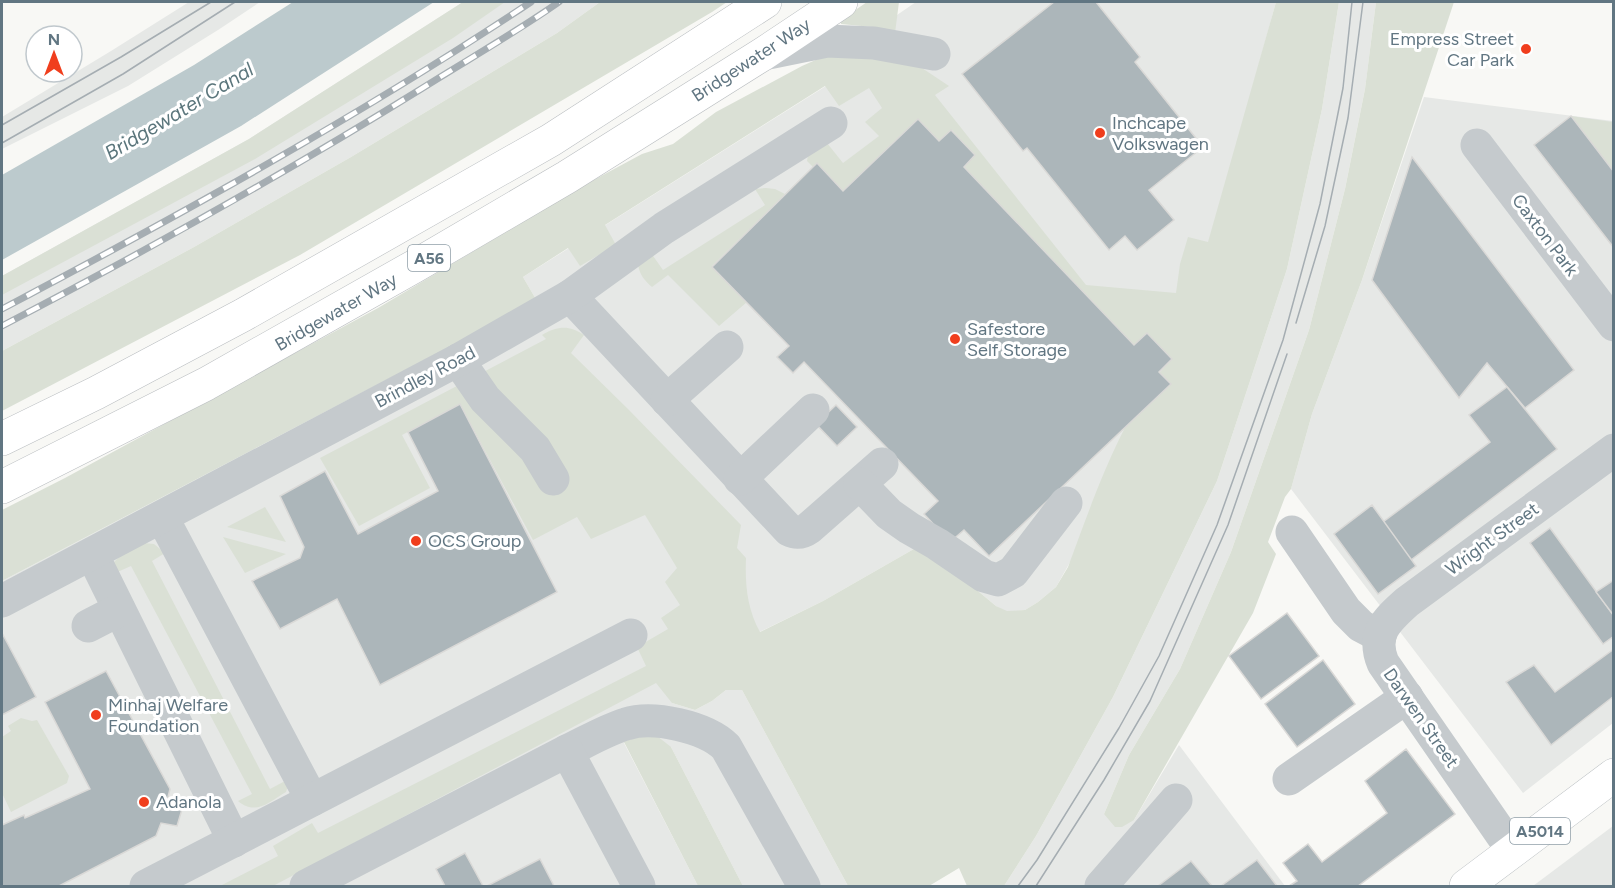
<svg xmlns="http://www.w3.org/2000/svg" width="1615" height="888" viewBox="0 0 1615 888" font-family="Figtree,sans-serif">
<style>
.built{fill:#e6e8e6}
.green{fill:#dae0d5}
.water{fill:#bccacd}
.building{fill:#acb6ba;stroke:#dad9d7;stroke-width:1.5}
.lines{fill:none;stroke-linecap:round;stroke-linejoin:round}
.major-casing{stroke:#b8bdc0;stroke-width:34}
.highway-casing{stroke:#b9bdc0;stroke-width:34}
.minor{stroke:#c5cacd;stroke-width:33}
.major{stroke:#fff;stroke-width:33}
.highway{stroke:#fff;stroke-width:33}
.tram{stroke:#a5adb2;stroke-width:1.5}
.rail-casing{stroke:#a5adb2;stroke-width:7}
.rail{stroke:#fff;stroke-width:4.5;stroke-dasharray:14;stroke-linecap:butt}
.poi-dot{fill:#f03e1d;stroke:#fff;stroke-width:2}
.labels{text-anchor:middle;stroke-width:6;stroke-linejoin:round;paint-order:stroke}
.shield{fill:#fff;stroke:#909fa8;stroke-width:1.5}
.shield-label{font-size:16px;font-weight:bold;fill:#617682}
.poi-label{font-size:18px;fill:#617682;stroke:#fff;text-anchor:start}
.street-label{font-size:18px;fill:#617682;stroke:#fff}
.water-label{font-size:20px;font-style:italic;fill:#5b767c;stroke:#fff}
</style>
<rect width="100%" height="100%" fill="#f8f8f5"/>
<!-- built -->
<g class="built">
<polygon points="189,2 260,2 218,30 128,86 2,149 2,117 111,51"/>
<polygon points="463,2 600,2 557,33 351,157 194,247 2,351 2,276 249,139"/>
<polygon points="916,2 1276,2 1171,384 1056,587 1038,602 1025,610 1007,612 996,606 955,572 919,546 823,601 692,665 672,703 695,710 712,701 726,690 742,690 848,886 743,886 671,747 624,743 698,886 2,886 2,581 537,301 523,277 826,86 897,15"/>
<polygon points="1339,2 1376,2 1365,89 1345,189 1309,330 1231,552 1180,669 1129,755 1104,814 1134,820 1179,745 1285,886 1004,886 1036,836 1113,697 1217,481 1287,269 1322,109"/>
<polygon points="1424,97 1613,121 1613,723 1523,793 1291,489 1312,414 1362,280"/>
<polygon points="1613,826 1613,886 1533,886"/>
</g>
<!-- green -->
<g class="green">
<polygon points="463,2 505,2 453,38 255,159 2,295 2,276 249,139"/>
<polygon points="600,2 727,2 712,12 300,255 2,411 2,351 194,247 351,157 557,33"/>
<polygon points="867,2 899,2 895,33 872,27 841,24 841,20"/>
<path d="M 1276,2 L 1339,2 L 1322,109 L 1287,269 L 1217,481 L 1113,697 L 1036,836 L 1004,886 L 967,886 L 959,868 L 929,886 L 848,886 L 742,690 L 726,690 L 712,701 L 695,710 L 672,703 L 656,683 L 273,886 L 220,886 L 278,856 L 273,846 L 312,823 L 318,833 L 646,666 L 637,647 L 668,629 L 661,618 L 680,605 L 665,582 L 677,568 L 645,515 L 591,539 L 577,517 L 533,540 L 460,404 L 402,435 L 430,488 L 359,526 L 320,458 L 546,339 L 542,335 C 558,326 569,325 584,335 L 571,353 L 629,410 L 741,525 L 737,548 L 746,558 C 745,585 747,608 760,632 L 823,601 L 919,546 L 955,572 L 996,606 L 1007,611 L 1025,610 L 1038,602 L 1056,587 L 1068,567 C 1092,503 1124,407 1172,359 L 1147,333 L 1134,345 L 964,167 L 975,155 L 952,130 L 939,141 L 918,119 L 843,191 L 817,163 L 813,167 L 807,161 L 808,155 L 827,143 L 843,163 L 879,136 L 865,122 L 882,108 L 869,88 L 839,106 L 825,86 L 605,225 L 616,245 L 580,266 L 568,248 L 523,277 L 537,301 L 2,581 L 2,510 L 65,478 L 378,308 L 590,182 L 642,154 L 673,144 L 716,112 L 802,66 L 820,58 L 840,54 L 913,62 L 949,86 L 935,95 L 1086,285 L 1176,293 L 1180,264 L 1188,237 L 1208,242 Z"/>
<polygon points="1376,2 1454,2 1362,280 1312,414 1291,489 1285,497 1268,542 1276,554 1253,613 1134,820 1122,827 1115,827 1104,814 1129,755 1180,669 1231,552 1309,330 1345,189 1365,89"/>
<polygon points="1571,116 1613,122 1613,172"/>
<path d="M 766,188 L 775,189 L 785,194 L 712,266 L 747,302 L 719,326 L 668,275 L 652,287 C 644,280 640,275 638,265 L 651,253 L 663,270 L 765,205 L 755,189 Z"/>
<polygon points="265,507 286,542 227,527"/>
<polygon points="223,537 286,554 245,573"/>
<path d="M 144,543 L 154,544 L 165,553 L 152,561 L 270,789 L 285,781 L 288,786 L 286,792 C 269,802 256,816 238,801 L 252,794 L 131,566 L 113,574 L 114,562 L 122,554 Z"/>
<polygon points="21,718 32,721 37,720 69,776 67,783 11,812 2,793 2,737 11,731 8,726"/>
<polygon points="636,736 657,736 671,747 743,886 698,886 624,742"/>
</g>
<!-- water -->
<polygon class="water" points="293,2 434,2 241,126 2,260 2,175 194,65"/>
<!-- building -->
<g class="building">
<polygon points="1054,2 1096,2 1140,57 1135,62 1203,147 1149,190 1174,220 1137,250 1125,236 1109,250 1027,148 1023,151 962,74"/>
<polygon points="1571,116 1614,172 1614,248 1534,145"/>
<polygon points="918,119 939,141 951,130 975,155 964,167 1134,345 1147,333 1172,359 1159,372 1171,384 989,556 964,530 950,542 924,514 938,501 804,362 793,373 777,357 789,346 712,267 817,163 843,191"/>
<polygon points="1412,157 1574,370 1525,408 1487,363 1459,398 1372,280"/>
<polygon points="1507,387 1557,449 1411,560 1383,522 1490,442 1469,415"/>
<polygon points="460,404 557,592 380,685 337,599 280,629 252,581 300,558 304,547 280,496 325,471 358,534 438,491 408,432"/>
<polygon points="836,405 857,427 837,446 816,424"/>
<polygon points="1372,505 1416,566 1378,594 1334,534"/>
<polygon points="1550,528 1614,616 1614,636 1603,644 1530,543"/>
<polygon points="1614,580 1614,616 1596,592"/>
<polygon points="1287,613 1319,656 1261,699 1229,656"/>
<polygon points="2,633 36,697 2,715"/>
<polygon points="1614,649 1614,696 1551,745 1506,682 1534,665 1555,692"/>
<polygon points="1323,660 1355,704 1297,747 1265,704"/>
<polygon points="106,671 170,789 167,801 183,806 177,826 161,823 156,836 59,886 2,886 2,825 24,815 25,818 90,789 45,702"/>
<polygon points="1406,749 1455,814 1358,886 1289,886 1297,881 1283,863 1308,844 1322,862 1387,813 1365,781"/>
<polygon points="465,853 483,886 445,886 436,869"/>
<polygon points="540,859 554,886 487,886"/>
<polygon points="1257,860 1277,886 1221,886"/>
<polygon points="1191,861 1212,886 1158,886"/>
</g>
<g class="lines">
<defs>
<polyline id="major" points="1466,886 1614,775"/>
<g id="highway">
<polyline points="2,439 96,393 243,315 551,140 765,2"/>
<polyline points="2,487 206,384 415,266 567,177 763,54 841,2"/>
</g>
</defs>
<!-- major casing -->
<use href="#major" class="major-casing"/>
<!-- highway casing -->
<use href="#highway" class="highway-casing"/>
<!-- minor -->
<g class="minor">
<polyline points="763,54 827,41 874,43 934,54"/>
<polyline points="1477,145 1614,325"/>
<path d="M 570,296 L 789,530 C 797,534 802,533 809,528 L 882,464"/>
<polyline points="458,360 485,399 535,449 553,479"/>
<polyline points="667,400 727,347"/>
<polyline points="740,479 813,410"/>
<polyline points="860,484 889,514 909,528 937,544 984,576 998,580 1013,572 1066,503"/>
<polyline points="162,517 312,800"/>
<polyline points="1292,532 1346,611 1361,626 1380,636"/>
<polyline points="92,554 234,841"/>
<polyline points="2,601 458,360 570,296 664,228 831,123"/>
<polyline points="88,626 119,610"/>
<path d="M 567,751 C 586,742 606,730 626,724 C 653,715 706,727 726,747 L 804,886"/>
<polyline points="1289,779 1407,697"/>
<path d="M 1513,851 L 1383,663 C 1371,634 1387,620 1407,602 L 1614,450"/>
<polyline points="146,886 631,635"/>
<polyline points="306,886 567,751 639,886"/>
<polyline points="1101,886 1176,800"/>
</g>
<!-- major -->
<use href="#major" class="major"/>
<!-- highway -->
<use href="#highway" class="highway"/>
<!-- tram -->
<g class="tram">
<polyline points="2,125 121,57 211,2"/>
<polyline points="2,143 123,74 235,2"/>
<polyline points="1296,323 1325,226 1348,118 1363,2"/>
<polyline points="1018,886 1037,860 1119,728 1159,656 1217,525 1283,340 1320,204 1343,88 1352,2"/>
<polyline points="1036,886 1104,780 1150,701 1228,525 1287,354"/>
</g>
<defs>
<g id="rail">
<path d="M 2,309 C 182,214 361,115 531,2"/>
<path d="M 2,326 C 144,252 284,174 421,89 C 467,60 515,33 559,2"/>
</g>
</defs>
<!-- rail casing -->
<use href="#rail" class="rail-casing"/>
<!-- rail -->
<use href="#rail" class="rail"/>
</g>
<!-- markers -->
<g class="poi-dot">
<circle cx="1526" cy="49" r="6"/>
<circle cx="1100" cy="133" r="6"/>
<circle cx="955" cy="339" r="6"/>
<circle cx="416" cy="541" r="6"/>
<circle cx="96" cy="715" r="6"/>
<circle cx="144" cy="802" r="6"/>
</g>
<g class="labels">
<!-- shield labels -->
<g class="shield">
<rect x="408" y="245" width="42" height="26" rx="4.5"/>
<rect x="1510" y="818" width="60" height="26" rx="4.5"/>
</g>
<g class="shield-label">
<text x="429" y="264">A56</text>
<text x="1540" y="837">A5014</text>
</g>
<!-- poi labels -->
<g class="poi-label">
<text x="1514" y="45" text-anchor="end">Empress Street<tspan x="1514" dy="21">Car Park</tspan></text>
<text x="1112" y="129">Inchcape<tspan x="1112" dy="21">Volkswagen</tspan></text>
<text x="967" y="335">Safestore<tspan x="967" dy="21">Self Storage</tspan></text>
<text x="428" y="547">OCS Group</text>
<text x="108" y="711">Minhaj Welfare<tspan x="108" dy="21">Foundation</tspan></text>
<text x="156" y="808">Adanola</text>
</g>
<!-- street labels -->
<g class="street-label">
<text transform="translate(751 60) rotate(-33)" y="6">Bridgewater Way</text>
<text transform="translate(1545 235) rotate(53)" y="6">Caxton Park</text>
<text transform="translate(336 312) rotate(-30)" y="6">Bridgewater Way</text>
<text transform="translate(425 377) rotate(-28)" y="6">Brindley Road</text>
<text transform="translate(1492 539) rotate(-36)" y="6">Wright Street</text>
<text transform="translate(1421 718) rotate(55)" y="6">Darwen Street</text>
</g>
<!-- water labels -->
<g class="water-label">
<text transform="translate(179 111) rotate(-31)" y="7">Bridgewater Canal</text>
</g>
</g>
<!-- border -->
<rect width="1615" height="888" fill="none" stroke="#617682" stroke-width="6"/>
<!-- north arrow -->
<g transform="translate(54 54)"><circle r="28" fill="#ffffff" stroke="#c0c8cd" stroke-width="1.5"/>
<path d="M0-4.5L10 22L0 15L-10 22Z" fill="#f03e1d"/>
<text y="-9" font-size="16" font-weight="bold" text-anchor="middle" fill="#617682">N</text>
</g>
</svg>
